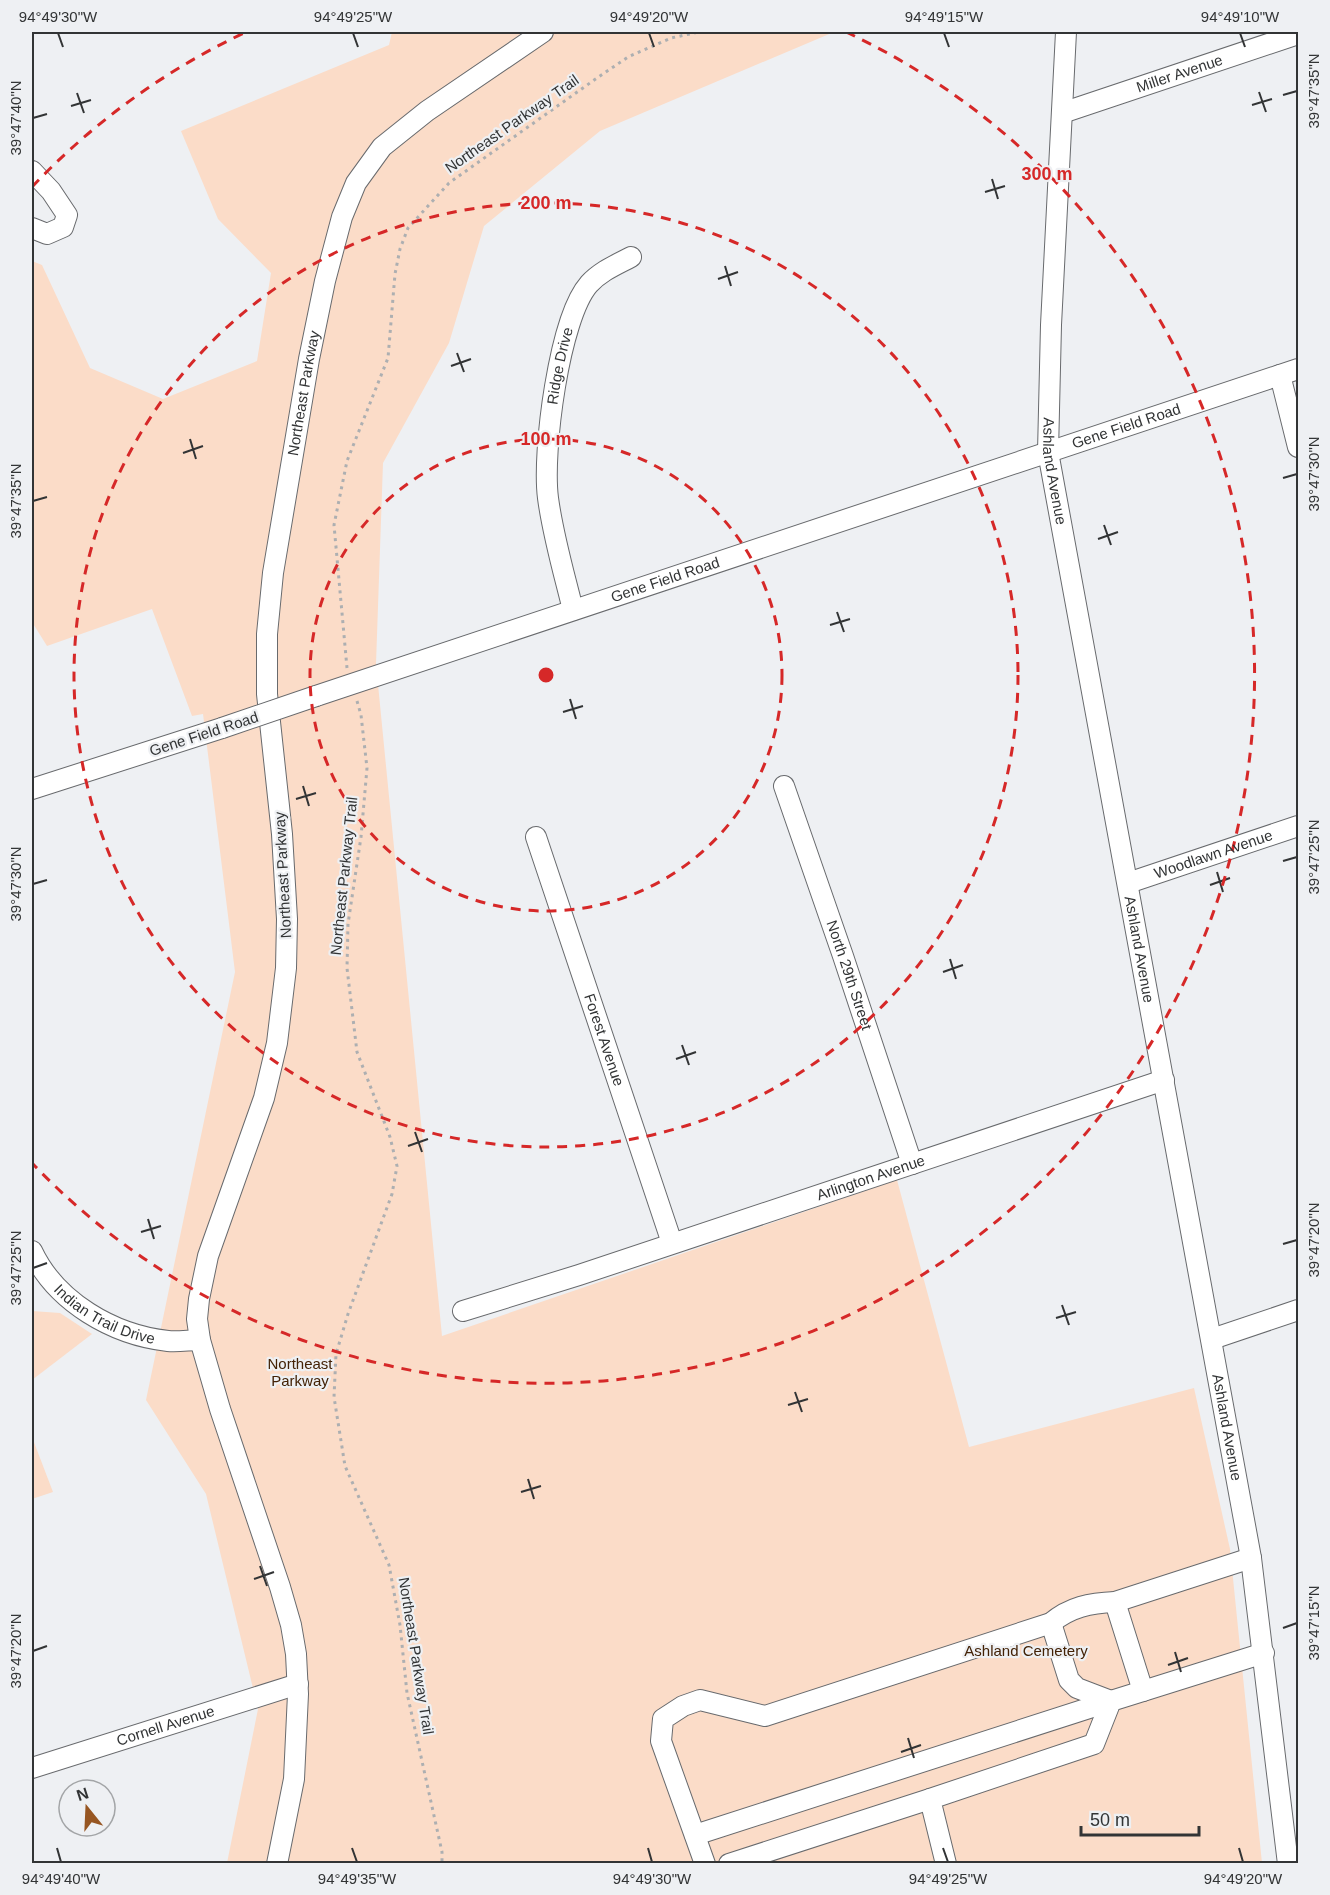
<svg xmlns="http://www.w3.org/2000/svg" width="1330" height="1895" viewBox="0 0 1330 1895" font-family="Helvetica,sans-serif">
<style>
.green{fill:#fbdcc8}
.lines{fill:none;stroke-linecap:round;stroke-linejoin:round}
.minor-casing{stroke:#686a6d;stroke-width:22}
.path{stroke:#adafb1;stroke-width:3;stroke-dasharray:3 4.5;stroke-linecap:butt}
.minor{stroke:#fff;stroke-width:20}
.minor-bridge-casing{stroke:#686a6d;stroke-width:22;stroke-linecap:butt}
.minor-bridge{stroke:#fff;stroke-width:20}
.ticks{fill:none;stroke:#323435;stroke-width:2}
.ring{fill:none;stroke:#d62828;stroke-width:3;stroke-dasharray:10 8}
.labels{text-anchor:middle;stroke-width:4.5;stroke-linejoin:round;paint-order:stroke}
.street-label{font-size:15px;fill:#323435;stroke:#eef0f3}
.park-label{font-size:15px;fill:#432206;stroke:#eef0f3}
.centre{fill:#d62828;stroke:#eef0f3;stroke-width:3}
.ring-label{font-size:18px;text-anchor:middle;font-weight:bold;fill:#d62828;stroke:#eef0f3;stroke-width:4.5;stroke-linejoin:round;paint-order:stroke}
.neatline{fill:none;stroke:#323435;stroke-width:2}
.ticks-label{font-size:15px;text-anchor:middle;fill:#323435}
</style>
<rect width="100%" height="100%" fill="#eef0f3"/>
<!-- green -->
<g class="green">
<polygon points="392,32 834,32 600,131 484,226 449,343 383,463 376,664 442,1336 897,1180 969,1447 1194,1388 1230,1549 1262,1863 227,1863 258,1709 206,1494 146,1400 235,972 203,714 192,716 152,609 47,646 32,622 32,261 42,265 90,368 163,399 257,361 271,273 218,219 181,131 389,45"/>
<polygon points="32,1311 60,1313 92,1334 32,1380"/>
<polygon points="32,1437 53,1492 32,1499"/>
</g>
<g class="lines">
<defs>
<g id="minor">
<path id="s1" d="M 1066,32 L 1051,325 L 1048,452 L 1251,1558 L 1288,1864"/>
<path id="s2" d="M 1062,113 L 1298,34"/>
<polyline points="32,171 51,191 67,215 63,227 47,234 32,228"/>
<polyline points="1280,375 1298,447"/>
<path id="s3" d="M 573,610 C 564,573 553,536 548,498 C 542,452 559,318 589,284 C 601,271 616,265 631,257"/>
<path id="s4" d="M 316,696 L 1298,369"/>
<path id="s5" d="M 784,786 L 843,956 L 912,1164"/>
<polyline points="32,789 222,728"/>
<path id="s6" d="M 536,837 L 672,1243"/>
<path id="s7" d="M 1128,883 L 1298,826"/>
<path id="s8" d="M 32,1251 C 56,1302 113,1335 168,1341 C 178,1342 190,1340 200,1340"/>
<path id="s9" d="M 463,1311 L 579,1275 L 1164,1080"/>
<polyline points="1212,1339 1298,1310"/>
<polyline points="1051,1623 1069,1680 1077,1688 1111,1701"/>
<polyline points="1143,1691 1264,1653"/>
<path id="s10" d="M 32,1768 L 298,1684"/>
<polyline points="695,1835 1111,1701"/>
<path id="s11" d="M 277,1864 L 294,1779 L 298,1694 L 296,1654 L 291,1625 L 280,1587 L 220,1409 L 200,1340 L 197,1319 L 199,1299 L 208,1256 L 264,1098 L 277,1043 L 286,968 L 287,919 L 282,834 L 267,694 L 267,634 L 273,573 L 309,359 L 325,281 L 342,217 L 356,183 L 382,147 L 427,111 L 543,32"/>
<path d="M 705,1864 L 661,1741 L 663,1719 L 683,1706 L 700,1700 L 765,1716 L 1051,1623 C 1070,1607 1090,1603 1115,1602 L 1251,1558"/>
<polyline points="729,1864 930,1799"/>
<polyline points="946,1864 930,1799 1094,1744 1111,1701 1143,1691 1115,1602"/>
</g>
</defs>
<!-- minor casing -->
<use href="#minor" class="minor-casing"/>
<!-- path -->
<g class="path">
<polyline points="347,668 334,525 347,461 388,358 395,274 400,249 408,228 449,183 597,78 628,57 671,38 699,32"/>
<polyline points="357,701 361,715 367,768 361,837 348,924 347,968 357,1052 390,1137 397,1166 392,1194 348,1314 336,1354 334,1397 345,1466 389,1565 400,1625 407,1693 442,1852 442,1864"/>
</g>
<!-- minor -->
<use href="#minor" class="minor"/>
<defs>
<polyline id="minor-bridge" points="222,728 316,696"/>
</defs>
<!-- minor-bridge casing -->
<use href="#minor-bridge" class="minor-bridge-casing"/>
<!-- minor-bridge -->
<use href="#minor-bridge" class="minor-bridge"/>
</g>
<!-- ticks -->
<path class="ticks" d="M 58,33 L 63,47M 353,33 L 358,47M 649,33 L 654,47M 944,33 L 949,47M 1240,33 L 1245,47M 1259,92 L 1266,112M 77,93 L 84,113M 1283,95 L 1297,91M 1252,105 L 1272,99M 71,106 L 91,100M 33,118 L 47,114M 992,179 L 998,199M 985,192 L 1005,186M 725,266 L 731,286M 718,279 L 738,272M 457,353 L 464,372M 451,366 L 471,359M 190,439 L 196,459M 183,453 L 203,446M 1283,478 L 1297,474M 33,501 L 47,497M 1104,525 L 1111,545M 1098,539 L 1118,532M 837,612 L 844,632M 830,625 L 850,619M 570,699 L 576,719M 563,712 L 583,706M 303,786 L 309,806M 296,799 L 316,793M 1283,861 L 1297,857M 1217,872 L 1223,892M 33,884 L 47,880M 1210,885 L 1230,878M 950,959 L 956,979M 943,972 L 963,965M 682,1045 L 689,1065M 676,1059 L 696,1052M 415,1132 L 422,1152M 408,1146 L 428,1139M 148,1219 L 154,1239M 141,1232 L 161,1226M 1283,1244 L 1297,1240M 33,1268 L 47,1263M 1062,1305 L 1069,1325M 1056,1318 L 1076,1312M 795,1392 L 802,1412M 788,1405 L 808,1399M 528,1479 L 534,1499M 521,1492 L 541,1486M 260,1566 L 267,1586M 254,1579 L 274,1572M 1283,1628 L 1297,1623M 33,1651 L 47,1646M 1175,1652 L 1181,1672M 1168,1665 L 1188,1658M 908,1738 L 914,1758M 901,1752 L 921,1745M 57,1848 L 61,1862M 352,1848 L 357,1862M 648,1848 L 652,1862M 943,1848 L 948,1862M 1239,1848 L 1243,1862"/>
<!-- distance rings -->
<g class="ring">
<circle cx="546" cy="675" r="236"/>
<circle cx="546" cy="675" r="472"/>
<path d="M32 187A709 709 0 0 1 246 32M846 32A709 709 0 1 1 32 1163"/>
</g>
<g class="labels">
<!-- street labels -->
<g class="street-label">
<text dy="5" stroke="none"><textPath href="#s2" startOffset="124">Miller Avenue</textPath></text>
<text transform="translate(512 124) rotate(-35)" y="5">Northeast Parkway Trail</text>
<text dy="5" stroke="none"><textPath href="#s3" startOffset="248">Ridge Drive</textPath></text>
<text dy="5" stroke="none"><textPath href="#s11" startOffset="1504">Northeast Parkway</textPath></text>
<text dy="5" stroke="none"><textPath href="#s4" startOffset="854">Gene Field Road</textPath></text>
<text dy="5" stroke="none"><textPath href="#s1" startOffset="440">Ashland Avenue</textPath></text>
<text dy="5" stroke="none"><textPath href="#s4" startOffset="368">Gene Field Road</textPath></text>
<text transform="translate(204 734) rotate(-18)" y="5">Gene Field Road</text>
<text dy="5" stroke="none"><textPath href="#s7" startOffset="90">Woodlawn Avenue</textPath></text>
<text transform="translate(283 875) rotate(-93)" y="5">Northeast Parkway</text>
<text transform="translate(344 876) rotate(-84)" y="5">Northeast Parkway Trail</text>
<text dy="5" stroke="none"><textPath href="#s1" startOffset="926">Ashland Avenue</textPath></text>
<text dy="5" stroke="none"><textPath href="#s5" startOffset="200">North 29th Street</textPath></text>
<text dy="5" stroke="none"><textPath href="#s6" startOffset="214">Forest Avenue</textPath></text>
<text dy="5" stroke="none"><textPath href="#s9" startOffset="429">Arlington Avenue</textPath></text>
<text dy="5" stroke="none"><textPath href="#s8" startOffset="100">Indian Trail Drive</textPath></text>
<text dy="5" stroke="none"><textPath href="#s1" startOffset="1412">Ashland Avenue</textPath></text>
<text transform="translate(416 1656) rotate(81)" y="5">Northeast Parkway Trail</text>
<text dy="5" stroke="none"><textPath href="#s10" startOffset="140">Cornell Avenue</textPath></text>
</g>
<!-- park labels -->
<g class="park-label">
<text x="300" y="1369">Northeast<tspan x="300" dy="17">Parkway</tspan></text>
<text x="1026" y="1656">Ashland Cemetery</text>
</g>
</g>
<circle cx="546" cy="675" r="9" class="centre"/>
<g class="ring-label">
<text x="1047" y="180">300 m</text>
<text x="546" y="209">200 m</text>
<text x="546" y="445">100 m</text>
</g>
<!-- border -->
<rect width="1330" height="1895" fill="none" stroke="#eef0f3" stroke-width="66"/>
<!-- north arrow -->
<g transform="translate(87 1808) rotate(342)"><circle r="28" fill="#eef0f3" stroke="#a3a5a7" stroke-width="1.5"/>
<path d="M0-4.5L10 22L0 15L-10 22Z" fill="#975622"/>
<text y="-9" font-size="16" font-weight="bold" text-anchor="middle" fill="#323435">N</text>
</g>
<!-- scale -->
<path d="M1081 1826v9h118v-9" fill="none" stroke="#323435" stroke-width="3"/>
<text x="1090" y="1826" font-size="18" fill="#323435" stroke="#eef0f3" stroke-width="4.5" paint-order="stroke">50 m</text>
<rect x="33" y="33" width="1264" height="1829" class="neatline"/>
<g class="ticks-label">
<text x="58" y="22">94°49'30"W</text>
<text x="353" y="22">94°49'25"W</text>
<text x="649" y="22">94°49'20"W</text>
<text x="944" y="22">94°49'15"W</text>
<text x="1240" y="22">94°49'10"W</text>
<text transform="translate(1314 91) rotate(-90)" y="5">39°47'35"N</text>
<text transform="translate(16 118) rotate(-90)" y="5">39°47'40"N</text>
<text transform="translate(1314 474) rotate(-90)" y="5">39°47'30"N</text>
<text transform="translate(16 501) rotate(-90)" y="5">39°47'35"N</text>
<text transform="translate(1314 857) rotate(-90)" y="5">39°47'25"N</text>
<text transform="translate(16 884) rotate(-90)" y="5">39°47'30"N</text>
<text transform="translate(1314 1240) rotate(-90)" y="5">39°47'20"N</text>
<text transform="translate(16 1268) rotate(-90)" y="5">39°47'25"N</text>
<text transform="translate(1314 1623) rotate(-90)" y="5">39°47'15"N</text>
<text transform="translate(16 1651) rotate(-90)" y="5">39°47'20"N</text>
<text x="61" y="1884">94°49'40"W</text>
<text x="357" y="1884">94°49'35"W</text>
<text x="652" y="1884">94°49'30"W</text>
<text x="948" y="1884">94°49'25"W</text>
<text x="1243" y="1884">94°49'20"W</text>
</g>
</svg>
